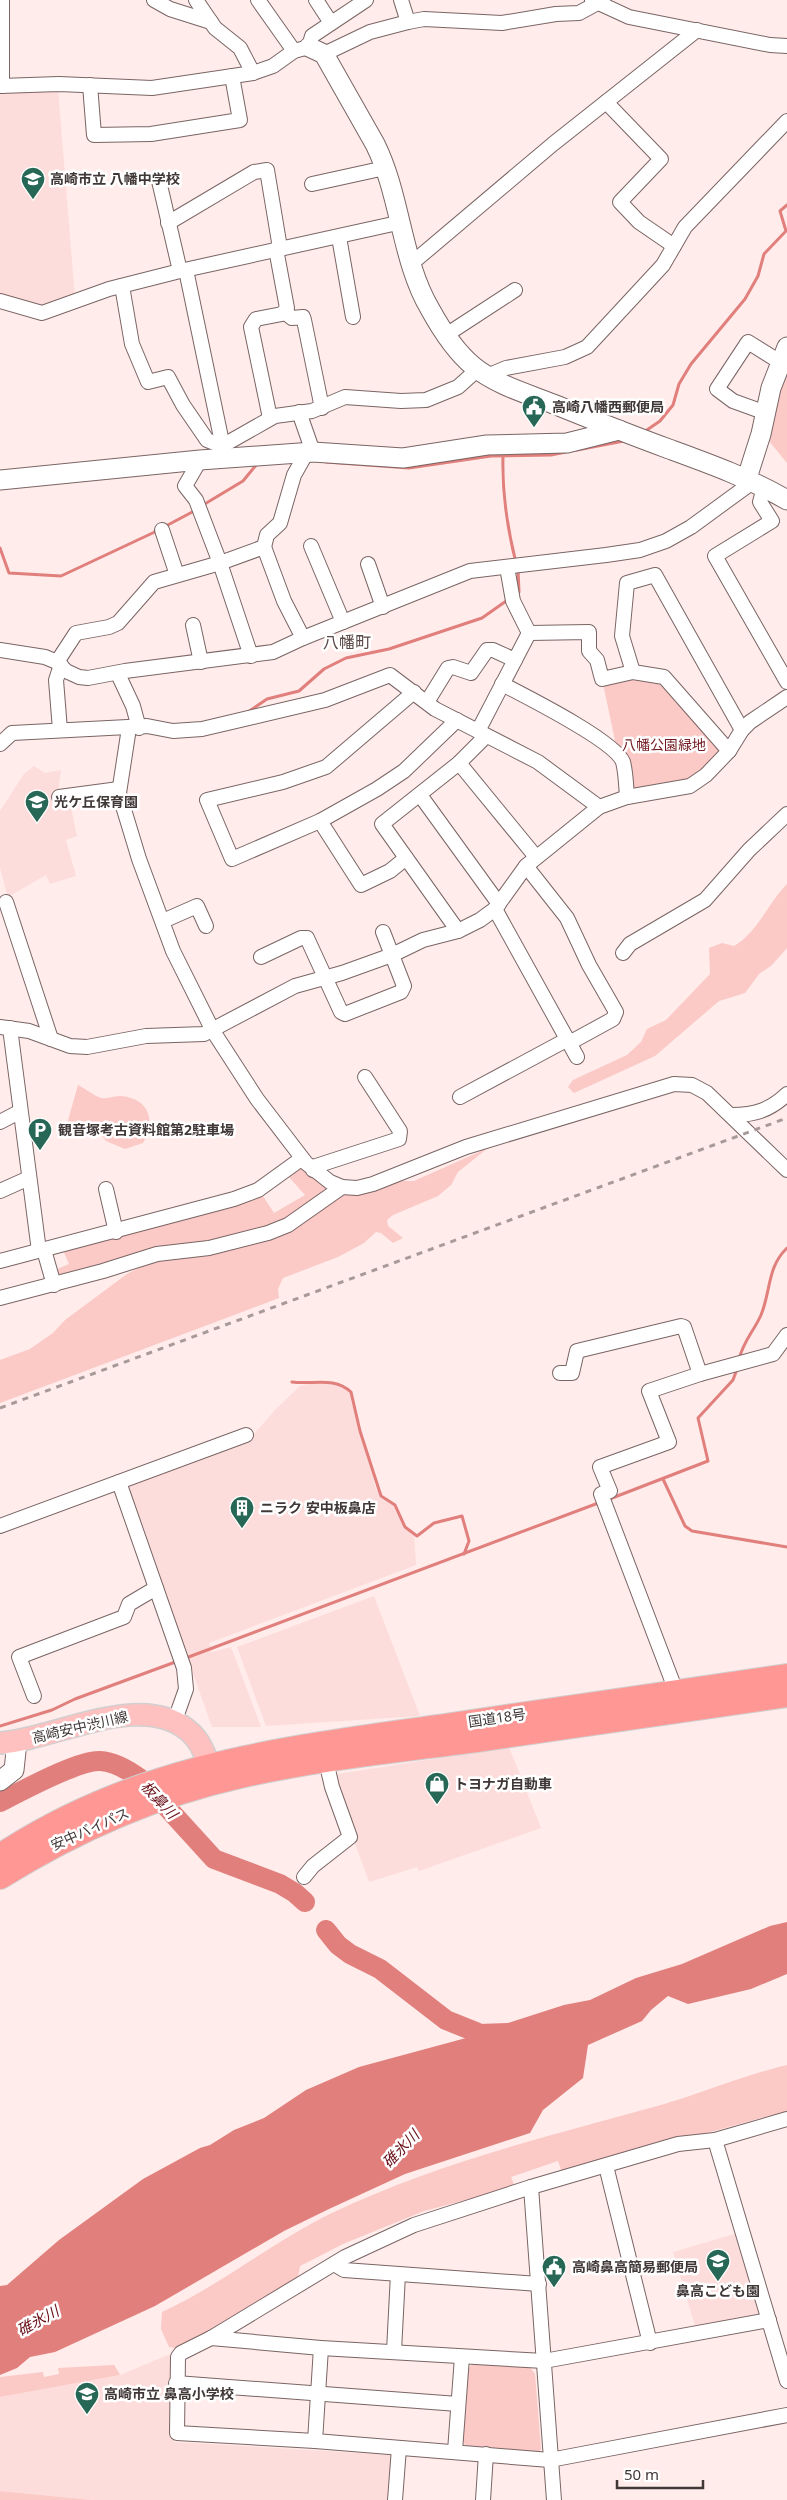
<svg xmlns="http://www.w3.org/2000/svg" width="787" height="2500" viewBox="0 0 787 2500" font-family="'Noto Sans','Noto Sans JP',sans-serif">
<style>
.built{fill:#fddddb}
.green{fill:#fbc9c6}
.water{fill:#e17f7c}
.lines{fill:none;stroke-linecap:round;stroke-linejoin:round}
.stream{stroke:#e17f7c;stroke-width:3}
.river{stroke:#e17f7c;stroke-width:20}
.street-casing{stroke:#796564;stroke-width:16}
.secondary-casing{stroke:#796564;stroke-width:21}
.primary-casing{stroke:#d1cfcf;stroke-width:24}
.highway-casing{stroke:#d1cfcf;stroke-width:26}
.street{stroke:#fff;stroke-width:14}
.secondary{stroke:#fff;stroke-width:19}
.primary{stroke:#ffc1bf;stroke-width:21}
.highway{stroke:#ff9794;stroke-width:24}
.rail{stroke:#a89a99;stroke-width:3;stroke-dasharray:6 6;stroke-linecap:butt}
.labels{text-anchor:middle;stroke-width:5;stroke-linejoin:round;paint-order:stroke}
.poi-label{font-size:14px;font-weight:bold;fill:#403737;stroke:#fff;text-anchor:start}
.park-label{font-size:14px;fill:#71191f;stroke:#fff}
.street-label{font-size:14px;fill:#403737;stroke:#fff}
.water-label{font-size:15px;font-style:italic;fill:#6a1119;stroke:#fff}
.quarter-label{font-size:16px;fill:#5b4948;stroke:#fff}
</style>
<rect width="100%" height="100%" fill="#ffeceb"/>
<!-- built -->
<g class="built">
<polygon points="58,90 75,297 48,308 0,297 0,91"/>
<polygon points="34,766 45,773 61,770 58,791 69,799 77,836 66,840 76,876 50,884 46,875 8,897 0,868 0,811 24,774"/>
<polygon points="319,1381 347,1389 351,1392 359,1432 372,1470 374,1483 380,1498 394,1506 405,1528 414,1535 416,1565 209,1643 212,1652 231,1647 261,1727 212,1727 128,1491 131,1484 248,1441 275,1410 300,1386"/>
<polygon points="374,1596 420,1716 266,1726 237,1647"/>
<polygon points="509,1747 541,1828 419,1871 417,1867 369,1882 333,1782 338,1774"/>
<polygon points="738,2233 763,2312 758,2316 696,2329 673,2252"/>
<polygon points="175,2352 174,2442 394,2455 391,2500 92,2500 0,2491 0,2397 120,2375"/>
</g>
<!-- green -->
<g class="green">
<polygon points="787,359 787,463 765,436"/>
<polygon points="664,677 729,751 706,775 627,797 602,679"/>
<path d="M 787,884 L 787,948 L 771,966 L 760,973 L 745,993 L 719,1001 L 655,1056 L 574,1093 L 568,1087 L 573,1080 L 627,1055 L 641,1042 L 647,1029 L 666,1020 L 710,974 L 709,948 L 722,943 L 734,946 C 758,932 768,903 787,884 Z"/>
<path d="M 78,1085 C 85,1088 95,1097 102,1098 C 108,1099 115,1096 121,1096 C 150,1099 156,1121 143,1143 L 125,1149 L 106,1141 L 96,1127 L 67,1124 Z"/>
<polygon points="488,1148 458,1172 451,1185 438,1196 393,1215 387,1220 388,1226 403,1238 393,1243 381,1233 376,1232 364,1243 338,1257 283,1278 278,1289 279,1298 0,1403 0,1360 30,1349 53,1333 65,1320 127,1274 150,1262 268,1237 340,1191 394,1181 414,1181"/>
<polygon points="300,1168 304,1168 328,1186 330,1191 285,1222 60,1280 53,1271 69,1264 63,1250 261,1193 274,1213 305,1195 288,1176"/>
<path d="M 787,2065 L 787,2111 L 562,2173 L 558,2161 L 511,2177 L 515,2187 L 424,2211 L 343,2244 L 300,2266 L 298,2277 L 231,2321 L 181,2349 L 169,2347 L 161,2329 L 162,2312 C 221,2285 272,2242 332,2213 C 437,2163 549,2136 661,2105 C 703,2093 744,2075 787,2065 Z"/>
<polygon points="473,2363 530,2367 535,2374 541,2449 537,2454 467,2447 463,2442 468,2369"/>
<polygon points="114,2365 120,2375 0,2397 0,2377 43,2372 44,2377 59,2374 58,2368"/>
<polygon points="0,2491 92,2500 0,2500"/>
</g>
<!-- water -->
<polygon class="water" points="787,1922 787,1974 751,1989 688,2004 668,1996 651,2010 642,2021 588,2045 583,2078 543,2110 530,2133 405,2174 329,2209 284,2231 155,2306 55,2352 30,2357 17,2368 0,2375 0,2286 7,2285 59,2240 143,2179 200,2148 210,2145 234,2130 264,2118 306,2090 359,2067 466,2038 476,2032 478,2024 508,2023 564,2005 590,2000 636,1978 682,1964 770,1926"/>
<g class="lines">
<!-- stream -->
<g class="stream">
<polyline points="644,432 660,421 673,405 679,384 691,364 745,299 758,276 764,254 786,231 780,211 787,205"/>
<polyline points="577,450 624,441"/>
<path d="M 503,456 C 502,493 507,527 516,563"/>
<polyline points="326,462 409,468 491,456 551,455 566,452"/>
<polyline points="203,505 243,481 257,464"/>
<polyline points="164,527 196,510"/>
<polyline points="0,548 9,573 61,576 159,530"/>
<polyline points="516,594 519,592 518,569"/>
<polyline points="248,712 267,699 299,691 324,669 346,658 389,649 482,618 509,599"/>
<path d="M 739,1360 C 742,1343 754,1331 761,1315 C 771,1291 767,1267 787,1248"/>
<path d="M 292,1382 C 312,1385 334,1376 351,1392 L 360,1431 L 381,1496 L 395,1505 L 405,1527 L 417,1536 L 434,1523 L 462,1516 L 469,1541 L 464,1554"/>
<polyline points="663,1479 685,1526 692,1531 787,1547"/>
<polyline points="607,1500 708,1461 698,1418 733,1380 737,1369"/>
<polyline points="186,1658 601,1502"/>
<polyline points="0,1726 52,1710 75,1699 178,1661"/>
</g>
<!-- river -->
<g class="river">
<path d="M 0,1802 C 22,1791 78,1760 100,1761 C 116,1762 130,1771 142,1780 L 214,1859 L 280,1884 L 295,1893 L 305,1902"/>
<polyline points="326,1930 338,1945 350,1954 380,1969 446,2020 476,2032 499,2048"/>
</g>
<defs>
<g id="street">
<polyline points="2,0 2,86"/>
<polyline points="154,0 170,9 211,22"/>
<polyline points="196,0 215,28 240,48 253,73"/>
<polyline points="258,0 294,51"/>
<polyline points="316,0 331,23"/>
<polyline points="401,0 408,22"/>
<polyline points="592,0 629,17 770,45 787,46"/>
<polyline points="324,54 370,32 408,22 424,19 502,23 556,14 579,13 603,0"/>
<polyline points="90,85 94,135 151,134 240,120 232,76"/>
<polyline points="0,86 59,84 152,88 253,73 273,66 294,51 309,47 312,36 366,0"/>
<polyline points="606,102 661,159 620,202 639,222 674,246"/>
<polyline points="159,181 180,271"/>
<polyline points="312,184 385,168"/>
<polyline points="168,223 254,172 267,170 280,248"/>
<polyline points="339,237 353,317"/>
<polyline points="411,264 553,144 697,30"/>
<polyline points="186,270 224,452"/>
<polyline points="122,286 132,344 148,382 168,377 183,405 207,440 222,446 275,416 312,411 345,397 401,401 426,400 458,387 478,369"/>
<polyline points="0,301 42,313 109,289 180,271 402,222"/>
<polyline points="286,313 292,318 303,317 304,320 322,408"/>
<polyline points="446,335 515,290"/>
<polyline points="487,376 506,368 565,357 587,347 663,265 685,227 787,121"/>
<polyline points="299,412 313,452"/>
<polyline points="766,413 733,401 717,389 748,342 780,362"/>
<polyline points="270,418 251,327 256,319 282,314 287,308 276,249"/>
<polyline points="200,460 185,486 196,500 220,563 251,656"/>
<polyline points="764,487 760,502 772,521 715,556 787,682"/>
<polyline points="162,530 177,575"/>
<polyline points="311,546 343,622"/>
<polyline points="264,547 267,535 280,523 294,475 307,452"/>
<polyline points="368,564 383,607"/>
<polyline points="193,625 201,662"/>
<polyline points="529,633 589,632 589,651 597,660 602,679 633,672 664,677 729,751"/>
<polyline points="0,650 45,657 57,662 66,671 79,677 88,678 125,671 273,652 303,638 470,571 606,555 640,550 666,541 691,527 754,481"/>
<polyline points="57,662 76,633 109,627 118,623 154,582 220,563 264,547 284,601 303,638"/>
<polyline points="633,672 622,636 627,583 655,575 742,730"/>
<polyline points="118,674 133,706 139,728"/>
<path d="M 502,684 C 525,696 615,741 623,762 C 626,773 626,786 627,797"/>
<polyline points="414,692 326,767 283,782 207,800 232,859 320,821 377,789 404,771 457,720"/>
<polyline points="427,702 448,668 453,667 471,673 487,650 493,650 515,660"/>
<polyline points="129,728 119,793 139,859 173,951 213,1031 257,1099 306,1163 330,1182 342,1187 357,1188 373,1184 466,1147 674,1084 692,1085 707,1093 787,1170"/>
<polyline points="60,730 56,680 61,665"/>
<polyline points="478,731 529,633 513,601 507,567"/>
<polyline points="0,744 12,733 147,726 173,731 202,729 325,700 390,675 435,709 538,762 599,807"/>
<polyline points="459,763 536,857"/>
<polyline points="420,795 499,904"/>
<polyline points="59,797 119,789"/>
<polyline points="320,821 361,885 390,871 406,858"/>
<polyline points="526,866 567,918 589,965 616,1012 613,1019 571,1042"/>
<polyline points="6,902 51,1039"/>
<polyline points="495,909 577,1057"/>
<polyline points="163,921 197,906 206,926"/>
<polyline points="458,931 382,824 459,763 486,736"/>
<polyline points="623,953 630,944 705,900 749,850 787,814"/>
<polyline points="261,957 301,938 307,938 341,1012 345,1014 401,992 404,986 383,932"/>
<polyline points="0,1027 29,1031 70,1046 87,1047 146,1036 204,1034 295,986 342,973 392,955 423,940 458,931 480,920 495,909 526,866 599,807 627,797 690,786 706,775 729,751 742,730 750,722 787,697"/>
<polyline points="10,1028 39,1251"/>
<polyline points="460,1097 568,1039"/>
<path d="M 732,1115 C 755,1115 770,1110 787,1094"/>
<polyline points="0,1122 19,1112"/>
<polyline points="313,1170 316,1166 399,1139 400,1131 365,1077"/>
<polyline points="106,1189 116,1232"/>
<polyline points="0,1191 29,1178"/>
<polyline points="44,1250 54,1285"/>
<polyline points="0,1261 234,1199 258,1190 301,1159"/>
<polyline points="0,1298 103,1271 157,1254 209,1248 268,1233 288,1225 342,1187"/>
<polyline points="560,1373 572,1373 577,1351 681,1326 684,1327 700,1374"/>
<polyline points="119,1482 184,1668 186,1689 174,1723"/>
<polyline points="0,1526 246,1435"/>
<polyline points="34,1696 19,1657 124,1617 129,1604 156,1588"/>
<polyline points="679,1699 601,1494 610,1491 600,1467 669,1442 649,1391 700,1374 773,1354 787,1335"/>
<polyline points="304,1877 313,1866 350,1837 332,1787 326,1761"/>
<polyline points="787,2119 715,2140 678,2144 531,2187 414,2225 345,2257 211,2338 181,2353 178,2357 177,2433 315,2441 550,2460 787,2415"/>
<polyline points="715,2140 787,2381"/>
<polyline points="606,2166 650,2343"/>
<polyline points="531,2187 554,2500"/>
<polyline points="334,2264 344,2270 539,2284"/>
<polyline points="211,2338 321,2348 544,2361 769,2320"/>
<polyline points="394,2351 398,2274"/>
<polyline points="176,2383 458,2404"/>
<polyline points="315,2441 321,2348"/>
<polyline points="455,2451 462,2357"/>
<polyline points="395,2500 399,2448"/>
<polyline points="483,2500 486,2454"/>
</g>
<g id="secondary">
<path d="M 309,47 L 324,54 L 375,144 C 401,196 401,260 430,309 C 441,329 455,351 473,366 C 496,385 528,394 556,405 C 593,420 631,435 669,449 C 710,464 749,478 787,500"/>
<polyline points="747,478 761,434 771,388 787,347"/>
<polyline points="0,480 200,460 313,452 403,458 487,445 567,443 619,430"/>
<polyline points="0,1781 14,1770 17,1742"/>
</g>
<path id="primary" d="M 0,1743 C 55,1740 145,1687 192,1734 C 205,1747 209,1767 213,1783"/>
<g id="highway">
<path d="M 0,1856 C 143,1762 286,1749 451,1725 C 563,1709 675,1692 787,1676"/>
<path d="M 0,1877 C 74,1831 155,1795 240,1776 C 320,1758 402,1750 483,1739 C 585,1725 686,1710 787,1695"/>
</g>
</defs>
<!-- street casing -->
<use href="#street" class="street-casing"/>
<!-- secondary casing -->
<use href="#secondary" class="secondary-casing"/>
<!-- primary casing -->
<use href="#primary" class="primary-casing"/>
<!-- highway casing -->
<use href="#highway" class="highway-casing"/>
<!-- street -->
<use href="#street" class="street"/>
<!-- secondary -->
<use href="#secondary" class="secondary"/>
<!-- primary -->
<use href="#primary" class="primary"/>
<!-- highway -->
<use href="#highway" class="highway"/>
<!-- rail -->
<polyline class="rail" points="0,1408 787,1118"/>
</g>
<!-- icons -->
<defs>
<symbol id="school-pin" viewBox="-11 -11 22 30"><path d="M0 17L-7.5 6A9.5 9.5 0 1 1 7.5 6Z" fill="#276755" stroke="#fff"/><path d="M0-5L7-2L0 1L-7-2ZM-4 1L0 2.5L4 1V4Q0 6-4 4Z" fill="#fff"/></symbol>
<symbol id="civic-pin" viewBox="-11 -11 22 30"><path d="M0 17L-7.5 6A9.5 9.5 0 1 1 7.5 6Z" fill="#276755" stroke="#fff"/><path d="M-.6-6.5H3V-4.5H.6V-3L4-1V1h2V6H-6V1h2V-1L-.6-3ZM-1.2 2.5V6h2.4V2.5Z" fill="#fff"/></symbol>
<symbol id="parking-pin" viewBox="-11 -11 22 30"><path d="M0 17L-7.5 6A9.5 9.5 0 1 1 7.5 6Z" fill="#276755" stroke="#fff"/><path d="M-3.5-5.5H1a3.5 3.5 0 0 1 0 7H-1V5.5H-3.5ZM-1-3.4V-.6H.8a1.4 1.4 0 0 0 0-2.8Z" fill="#fff"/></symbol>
<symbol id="building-pin" viewBox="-11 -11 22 30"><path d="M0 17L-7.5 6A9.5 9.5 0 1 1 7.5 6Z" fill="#276755" stroke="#fff"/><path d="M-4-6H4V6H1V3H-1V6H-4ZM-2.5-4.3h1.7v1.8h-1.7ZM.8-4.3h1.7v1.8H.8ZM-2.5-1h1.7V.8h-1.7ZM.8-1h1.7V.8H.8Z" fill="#fff"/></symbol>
<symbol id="shop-pin" viewBox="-11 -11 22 30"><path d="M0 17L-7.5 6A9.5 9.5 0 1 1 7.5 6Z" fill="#276755" stroke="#fff"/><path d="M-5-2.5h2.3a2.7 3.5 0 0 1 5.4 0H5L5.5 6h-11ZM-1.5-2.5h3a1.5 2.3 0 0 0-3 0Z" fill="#fff"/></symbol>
</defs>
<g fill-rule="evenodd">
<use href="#school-pin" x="19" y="165" width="28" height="38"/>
<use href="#civic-pin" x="520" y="393" width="28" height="38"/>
<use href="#school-pin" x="23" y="788" width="28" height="38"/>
<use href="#parking-pin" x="26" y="1116" width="28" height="38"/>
<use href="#building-pin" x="228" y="1494" width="28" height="38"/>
<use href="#shop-pin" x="423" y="1770" width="28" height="38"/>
<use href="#school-pin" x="704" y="2247" width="28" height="38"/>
<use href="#civic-pin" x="540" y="2253" width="28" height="38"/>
<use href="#school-pin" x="73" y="2380" width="28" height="38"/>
</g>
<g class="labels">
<!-- poi labels -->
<g class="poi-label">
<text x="50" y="184">高崎市立 八幡中学校</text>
<text x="552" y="412">高崎八幡西郵便局</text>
<text x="54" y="807">光ケ丘保育園</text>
<text x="58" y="1135">観音塚考古資料館第2駐車場</text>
<text x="260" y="1513">ニラク 安中板鼻店</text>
<text x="454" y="1789">トヨナガ自動車</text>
<text x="572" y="2272">高崎鼻高簡易郵便局</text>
<text x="718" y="2296" text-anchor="middle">鼻高こども園</text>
<text x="104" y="2399">高崎市立 鼻高小学校</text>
</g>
<!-- park labels -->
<g class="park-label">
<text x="664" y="750">八幡公園緑地</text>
</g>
<!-- street labels -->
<g class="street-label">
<text transform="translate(497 1718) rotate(-8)" y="5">国道18号</text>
<text transform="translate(80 1727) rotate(-13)" y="5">高崎安中渋川線</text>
<text transform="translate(90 1829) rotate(-24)" y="5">安中バイパス</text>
</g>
<!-- water labels -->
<g class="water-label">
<text transform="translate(159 1800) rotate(47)" y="5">板鼻川</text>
<text transform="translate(401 2149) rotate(-46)" y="5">碓氷川</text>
<text transform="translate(38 2321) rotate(-29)" y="5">碓氷川</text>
</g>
<!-- quarter labels -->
<g class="quarter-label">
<text x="347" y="648">八幡町</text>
</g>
</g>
<!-- scale -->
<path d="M617 2480v8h86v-8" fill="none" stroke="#403737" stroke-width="2.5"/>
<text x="624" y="2480" font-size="15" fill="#403737" stroke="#ffffff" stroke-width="4" paint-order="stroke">50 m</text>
</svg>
